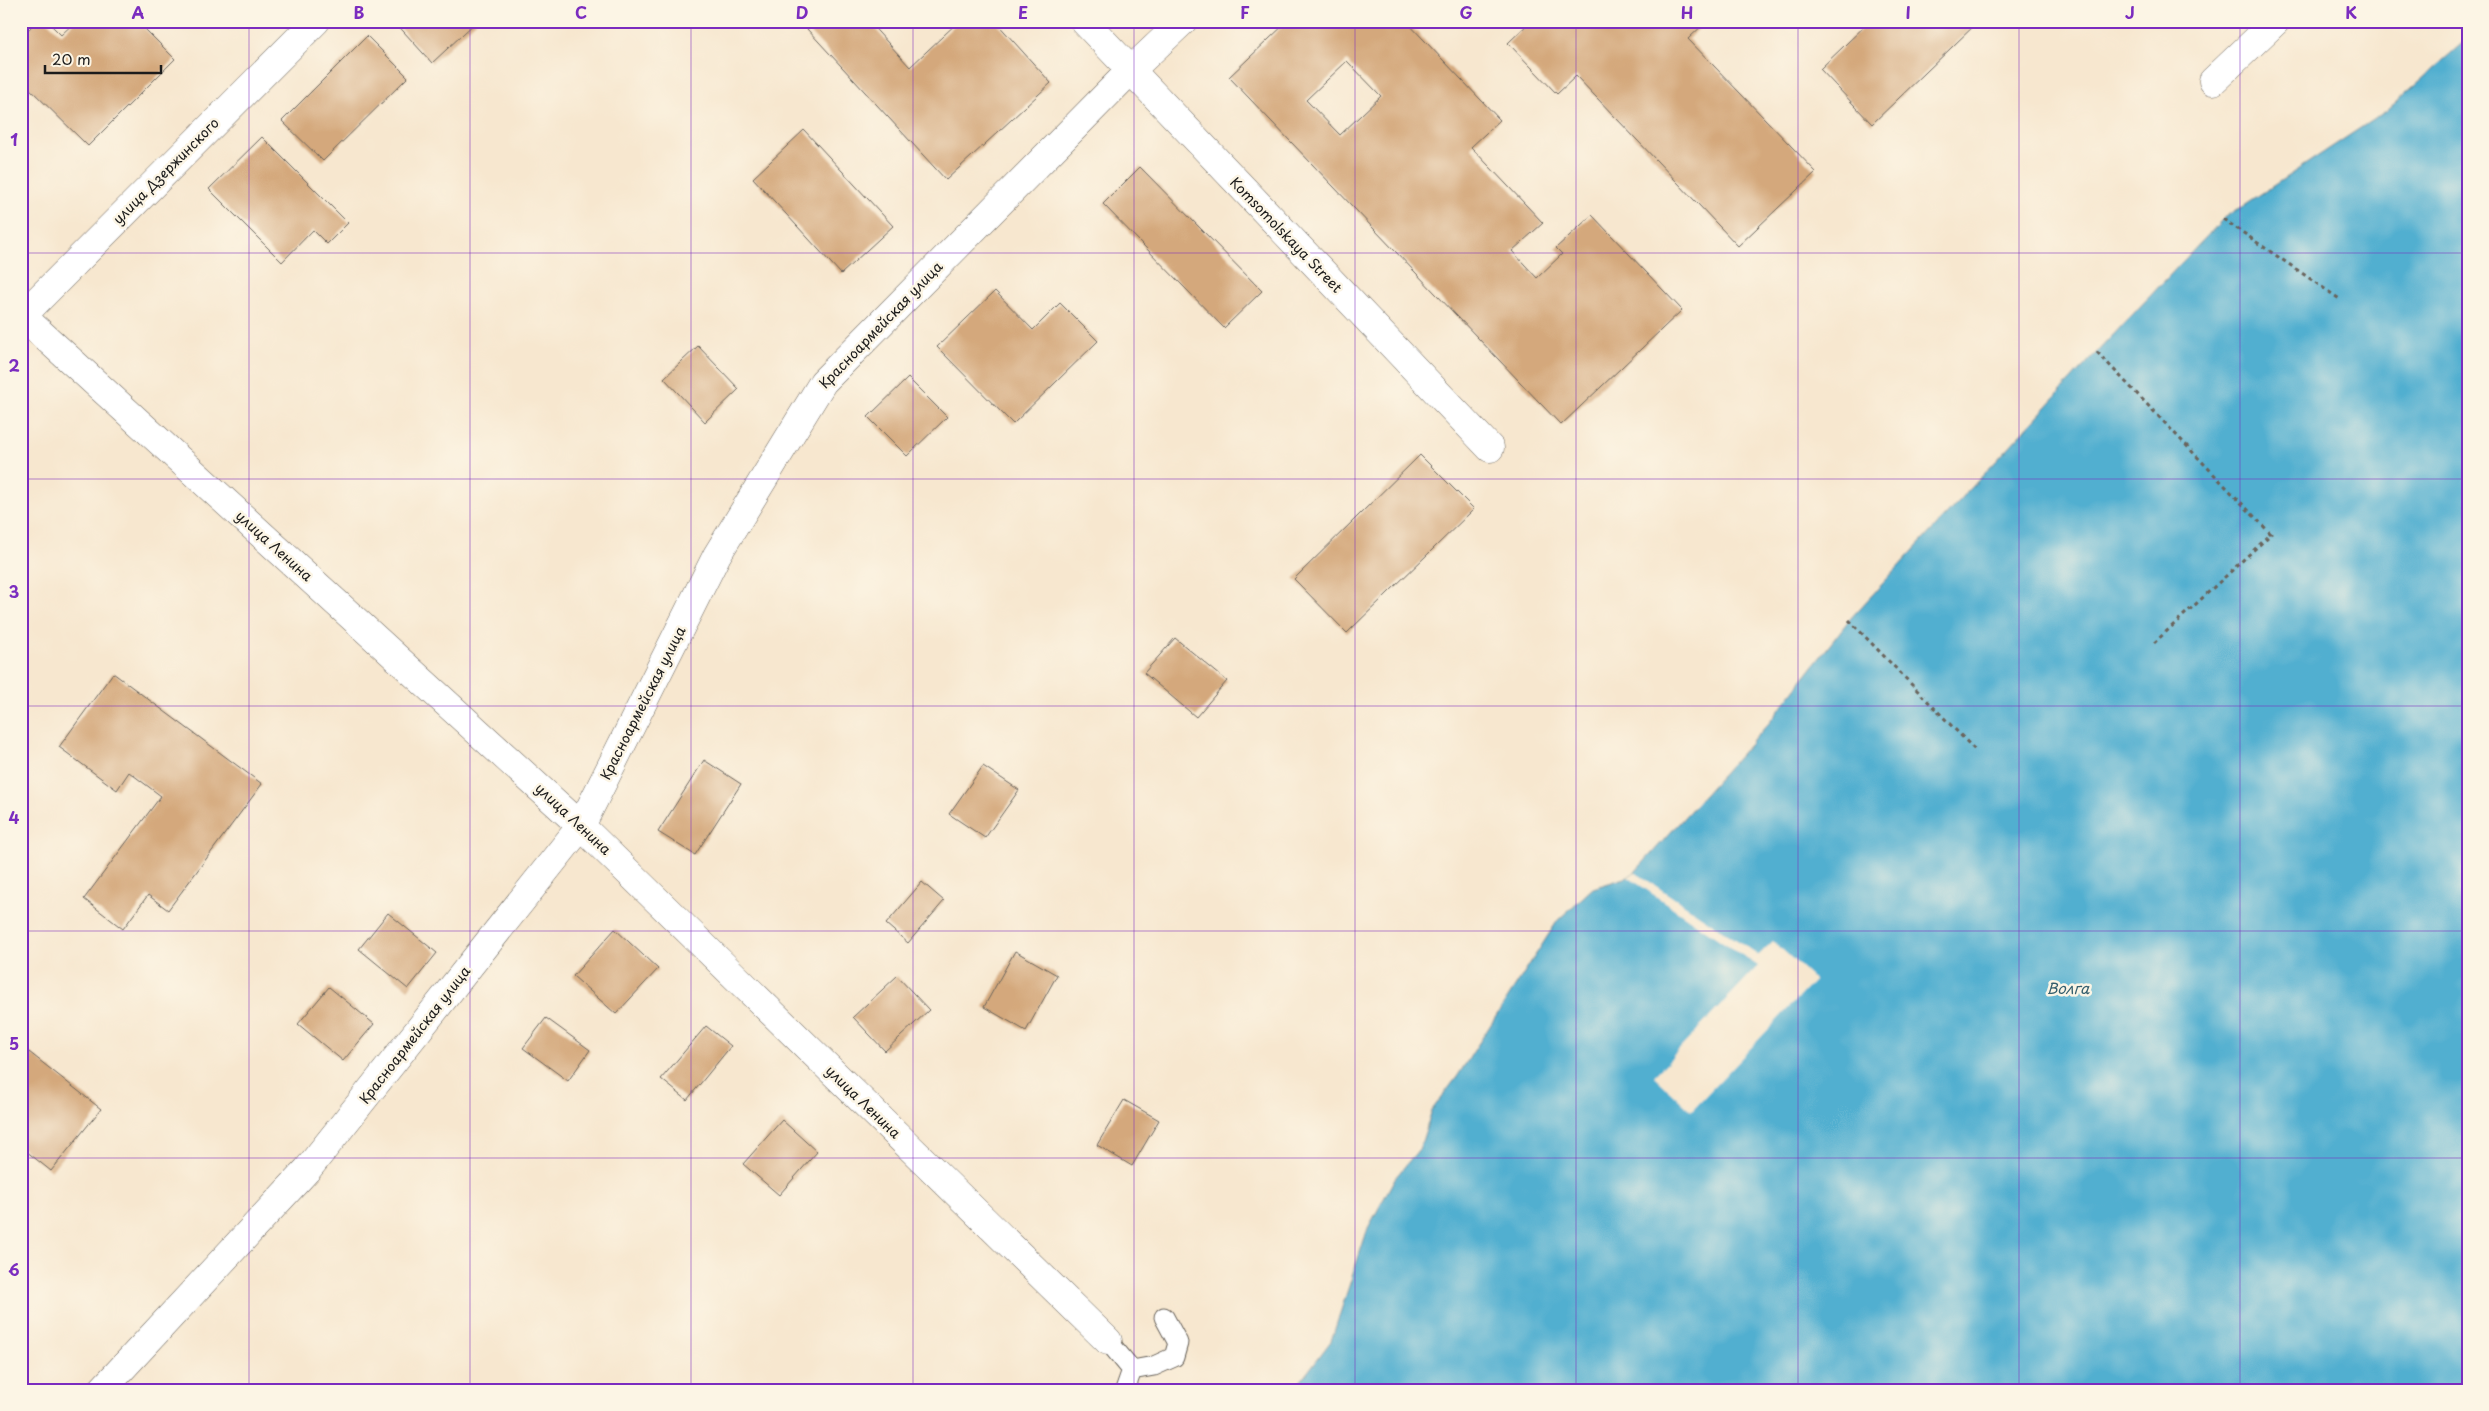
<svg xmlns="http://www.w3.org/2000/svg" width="2489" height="1411" viewBox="0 0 2489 1411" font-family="'Playpen Sans',sans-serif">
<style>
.water{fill:#51afd0;stroke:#366676}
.pier{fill:#f7e7cf}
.building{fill:#d4a87b;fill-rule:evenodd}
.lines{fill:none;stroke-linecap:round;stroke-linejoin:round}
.lane-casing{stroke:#69635b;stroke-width:21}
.street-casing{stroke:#69635b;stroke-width:29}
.path{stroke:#69635b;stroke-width:3;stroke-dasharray:4 4;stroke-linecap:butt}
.lane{stroke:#fff;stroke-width:19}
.street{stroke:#fff;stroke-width:28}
.grid{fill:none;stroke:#7b2cbf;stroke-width:1;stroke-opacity:0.55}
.labels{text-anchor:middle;stroke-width:5;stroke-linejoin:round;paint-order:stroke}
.street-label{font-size:14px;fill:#1c1c1c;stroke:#fcf5e5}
.water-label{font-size:15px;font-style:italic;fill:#345e6d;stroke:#fcf5e5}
.neatline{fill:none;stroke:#7b2cbf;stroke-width:2}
.grid-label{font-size:16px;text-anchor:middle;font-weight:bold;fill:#7b2cbf}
</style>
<rect width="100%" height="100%" fill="#fcf5e5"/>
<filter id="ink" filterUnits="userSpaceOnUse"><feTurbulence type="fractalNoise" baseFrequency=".02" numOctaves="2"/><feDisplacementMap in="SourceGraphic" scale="10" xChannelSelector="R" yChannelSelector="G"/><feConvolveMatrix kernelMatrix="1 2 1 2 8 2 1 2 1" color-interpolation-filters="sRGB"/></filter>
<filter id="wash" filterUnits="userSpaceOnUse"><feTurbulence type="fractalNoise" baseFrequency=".0096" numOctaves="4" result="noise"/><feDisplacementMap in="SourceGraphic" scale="20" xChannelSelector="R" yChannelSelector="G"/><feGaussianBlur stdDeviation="1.12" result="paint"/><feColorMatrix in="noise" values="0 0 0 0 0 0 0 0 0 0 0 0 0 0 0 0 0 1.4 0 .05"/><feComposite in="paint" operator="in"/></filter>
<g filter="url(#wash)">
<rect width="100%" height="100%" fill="#f7e7cf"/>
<!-- water -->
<polygon class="water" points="2468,38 2468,1390 1294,1390 1331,1341 1368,1228 1395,1178 1420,1148 1432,1110 1457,1077 1558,920 1593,888 1628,877 1635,872 1769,723 1849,620 2097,352 2223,219 2386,111"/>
<!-- pier -->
<polygon class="pier" points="1635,872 1759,955 1773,941 1815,980 1691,1111 1654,1076 1758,966 1628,877"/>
<g id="blocks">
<!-- building -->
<g class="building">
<polygon points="37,21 47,21 61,35 76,21 137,21 175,59 88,146 21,80 21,37"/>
<polygon points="394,21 477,21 432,63"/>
<polygon points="815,21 868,21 910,67 959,21 995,21 1051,83 946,180 807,29"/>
<path d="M 1288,21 L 1406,21 L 1500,120 L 1471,147 L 1543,223 L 1512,251 L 1537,278 L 1562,254 L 1556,248 L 1592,215 L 1682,310 L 1561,425 L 1229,77 ZM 1347,61 L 1381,96 L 1340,135 L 1306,100 Z"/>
<polygon points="1531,21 1707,21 1688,39 1816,172 1738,246 1576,76 1557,94 1508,43"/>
<polygon points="1870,21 1979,21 1872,124 1820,69"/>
<polygon points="367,36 408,77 323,161 282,121"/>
<polygon points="804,130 893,226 841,274 753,178"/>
<polygon points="262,137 348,223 327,244 313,230 282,262 209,189"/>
<polygon points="1140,167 1262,291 1224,328 1103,204"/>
<polygon points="995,291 1033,330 1060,303 1098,341 1013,424 937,347"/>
<polygon points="698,346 739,389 705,422 664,378"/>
<polygon points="908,378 947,417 907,456 868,417"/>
<polygon points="1420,455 1474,509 1347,633 1294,579"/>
<polygon points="1175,638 1227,681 1196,717 1144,673"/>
<polygon points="113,673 262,784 168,910 148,895 123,929 84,899 161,796 129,772 117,790 59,747"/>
<polygon points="704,760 741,784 695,855 658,832"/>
<polygon points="983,766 1019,790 985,838 949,814"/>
<polygon points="922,882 944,901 908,943 886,924"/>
<polygon points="388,913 437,953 408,989 359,949"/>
<polygon points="615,929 658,969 616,1014 573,976"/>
<polygon points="1015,951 1057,975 1026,1031 984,1007"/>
<polygon points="897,976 929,1010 885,1051 853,1017"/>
<polygon points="329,987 374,1024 343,1061 298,1024"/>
<polygon points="546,1018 590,1050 568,1081 523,1048"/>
<polygon points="706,1026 731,1046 687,1100 661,1079"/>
<polygon points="29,1052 101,1109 51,1171 21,1147 21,1062"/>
<polygon points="1124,1100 1159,1120 1132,1166 1097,1145"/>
<polygon points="782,1120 817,1152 779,1195 743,1164"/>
</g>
</g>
</g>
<g filter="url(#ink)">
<use href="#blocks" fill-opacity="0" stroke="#69635b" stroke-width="1"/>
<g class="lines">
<defs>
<g id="lane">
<polyline points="1108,1341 1132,1370 1125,1390"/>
<polyline points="1132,1370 1154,1366 1174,1357 1178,1343 1164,1317"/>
</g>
<g id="street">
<polyline points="1084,21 1490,448"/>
<polyline points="2213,81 2276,21"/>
<polyline points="21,315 581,826 1108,1341"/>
<polyline points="21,324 22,316 316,21"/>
<polyline points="102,1390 307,1170 581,826 717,555 823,382 1130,71 1183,21"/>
</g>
</defs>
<!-- lane casing -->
<use href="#lane" class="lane-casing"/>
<!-- street casing -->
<use href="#street" class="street-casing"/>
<!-- path -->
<g class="path">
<polyline points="2223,219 2341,300"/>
<polyline points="2097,352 2271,534 2154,643"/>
<polyline points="1849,620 1976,751"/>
</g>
<!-- lane -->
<use href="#lane" class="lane"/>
<!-- street -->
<use href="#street" class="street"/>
</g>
</g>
<!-- grid -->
<path class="grid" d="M 249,21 L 249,1390M 470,21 L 470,1390M 691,21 L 691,1390M 913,21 L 913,1390M 1134,21 L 1134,1390M 1355,21 L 1355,1390M 1576,21 L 1576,1390M 1798,21 L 1798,1390M 2019,21 L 2019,1390M 2240,21 L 2240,1390M 21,253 L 2468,253M 21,479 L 2468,479M 21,706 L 2468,706M 21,931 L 2468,931M 21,1158 L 2468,1158"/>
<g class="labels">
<!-- street labels -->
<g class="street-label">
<text transform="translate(166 171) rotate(-45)" y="5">улица Дзержинского</text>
<text transform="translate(1286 235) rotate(46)" y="5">Komsomolskaya Street</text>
<text transform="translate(881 325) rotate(-46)" y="5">Красноармейская улица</text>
<text transform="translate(274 546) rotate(42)" y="5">улица Ленина</text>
<text transform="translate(643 703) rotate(-63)" y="5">Красноармейская улица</text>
<text transform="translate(573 819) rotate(43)" y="5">улица Ленина</text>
<text transform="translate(415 1035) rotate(-52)" y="5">Красноармейская улица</text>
<text transform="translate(863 1102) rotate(44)" y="5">улица Ленина</text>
</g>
<!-- water labels -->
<g class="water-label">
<text x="2068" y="994">Волга</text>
</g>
</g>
<!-- margin -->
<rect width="2489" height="1411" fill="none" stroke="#fcf5e5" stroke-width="55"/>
<!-- scale -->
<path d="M45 65v8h116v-8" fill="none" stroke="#1c1c1c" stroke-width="2.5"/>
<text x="52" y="65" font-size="15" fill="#1c1c1c" stroke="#fcf5e5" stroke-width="4" paint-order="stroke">20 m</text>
<rect x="28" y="28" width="2434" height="1356" class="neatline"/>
<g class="grid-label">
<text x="138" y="19">A</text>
<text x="359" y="19">B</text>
<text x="581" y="19">C</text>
<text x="802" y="19">D</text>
<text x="1023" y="19">E</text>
<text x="1245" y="19">F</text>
<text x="1466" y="19">G</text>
<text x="1687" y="19">H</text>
<text x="1908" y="19">I</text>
<text x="2130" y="19">J</text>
<text x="2351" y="19">K</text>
<text x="14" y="146">1</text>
<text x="14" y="372">2</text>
<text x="14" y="598">3</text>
<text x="14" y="824">4</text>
<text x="14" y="1050">5</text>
<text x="14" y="1276">6</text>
</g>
</svg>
